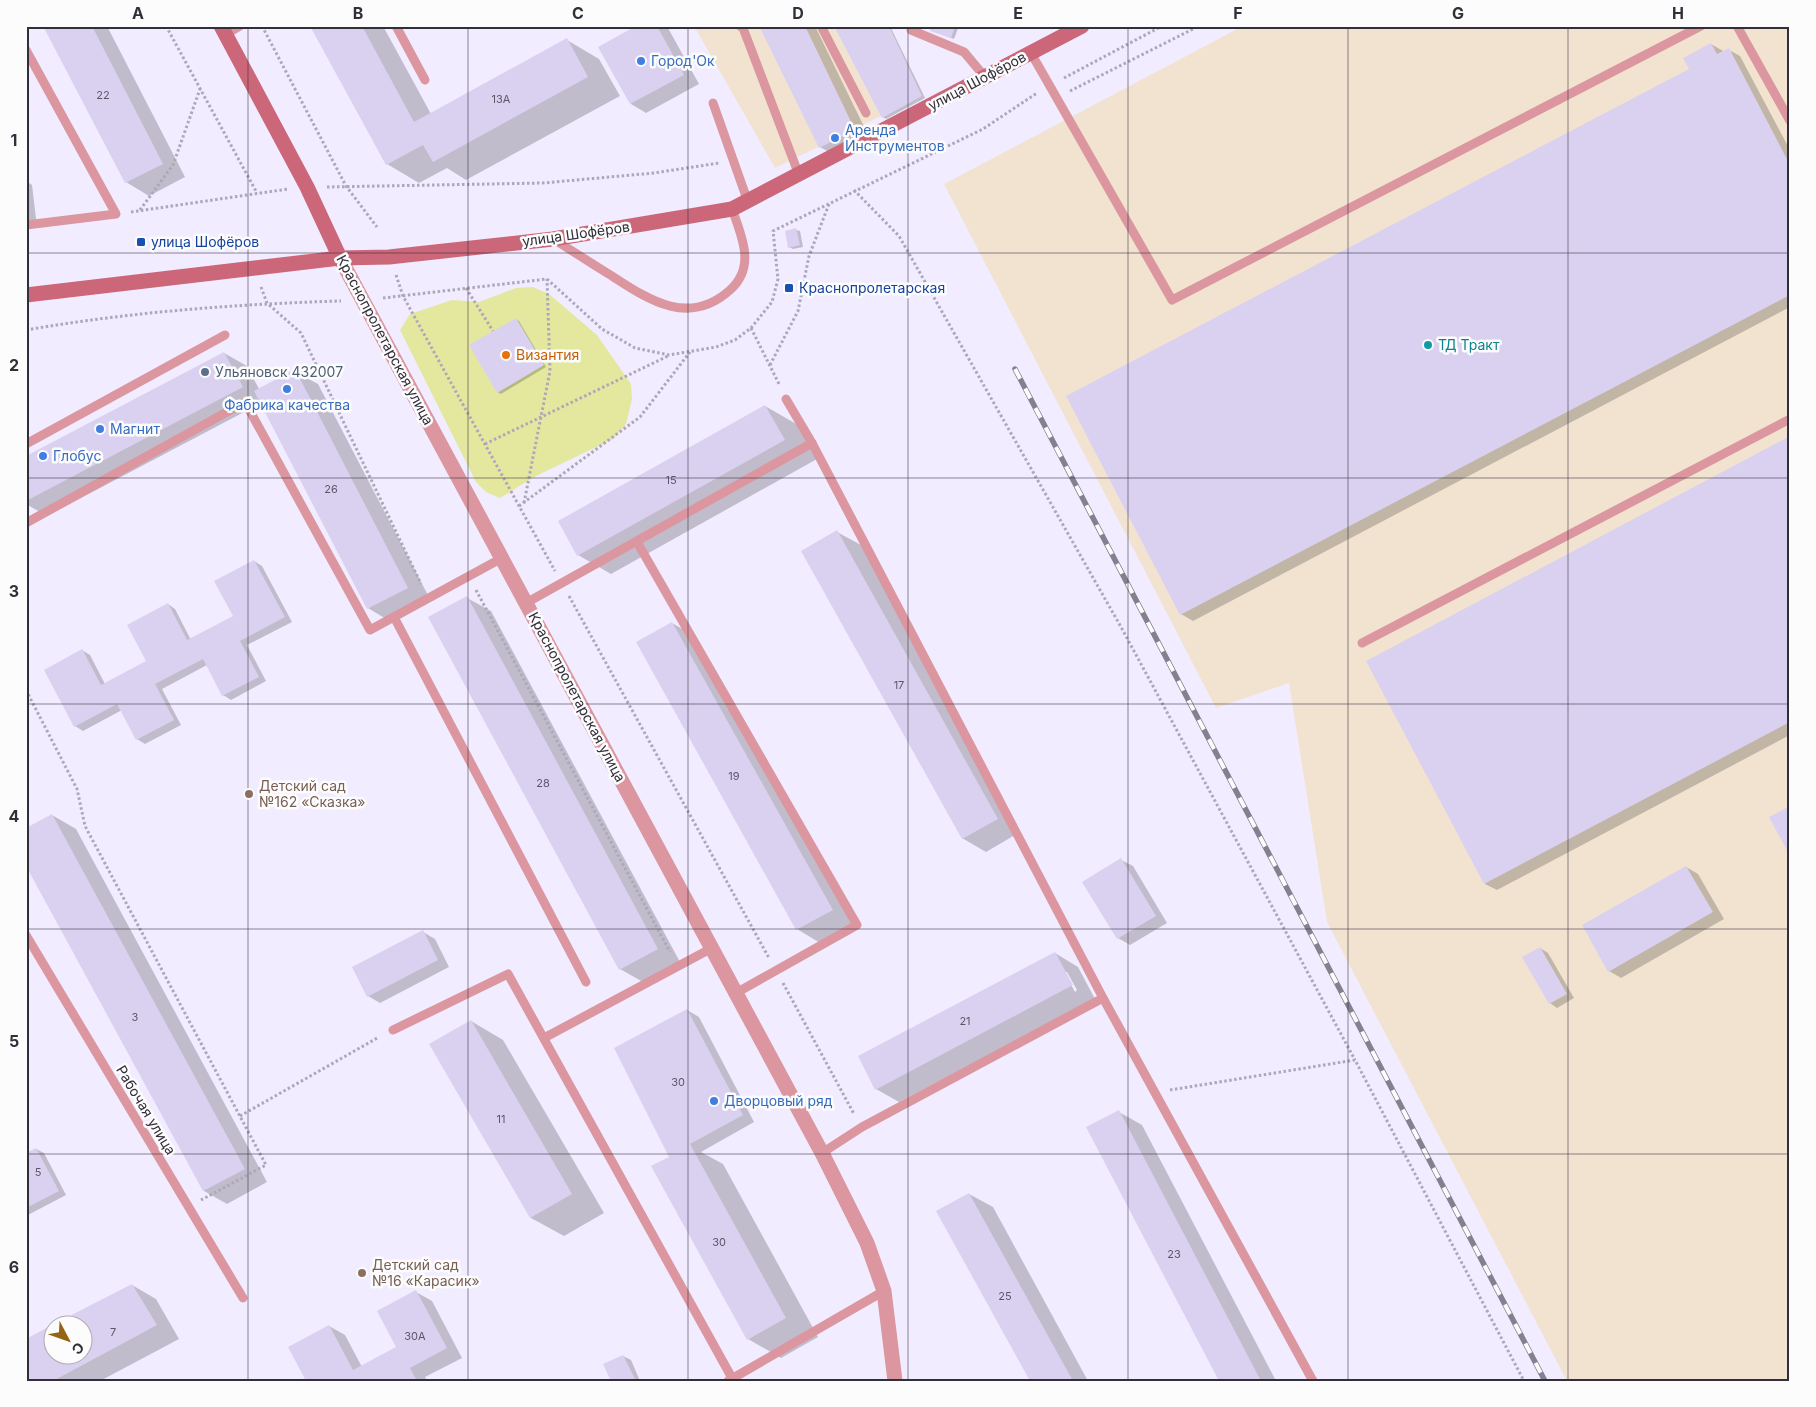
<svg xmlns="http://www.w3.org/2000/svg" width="1816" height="1407" viewBox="0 0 1816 1407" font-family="Inter,sans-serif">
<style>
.industrial{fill:#f2e3d0}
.green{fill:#e4e89f}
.shadow{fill:#0003;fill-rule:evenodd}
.building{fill:#dad1f0}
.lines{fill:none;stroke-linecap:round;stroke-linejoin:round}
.path{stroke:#ada8b8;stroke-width:3;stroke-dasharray:2.5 2.5;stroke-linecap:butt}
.lane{stroke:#db969f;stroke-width:9}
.street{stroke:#db969f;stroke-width:15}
.secondary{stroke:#cc6779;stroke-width:15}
.rail-casing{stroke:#85808f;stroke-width:5.5}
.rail{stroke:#fcfcfc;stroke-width:4;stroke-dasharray:11;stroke-linecap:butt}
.grid{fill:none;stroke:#322e3a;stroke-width:1;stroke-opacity:0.55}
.shop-dot{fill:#3f7fe0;stroke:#fcfcfc;stroke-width:2}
.transit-dot{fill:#1a4fb4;stroke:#fcfcfc;stroke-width:2}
.culture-dot{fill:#0f9aa8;stroke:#fcfcfc;stroke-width:2}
.food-dot{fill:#e8710a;stroke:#fcfcfc;stroke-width:2}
.service-dot{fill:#5c6f8a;stroke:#fcfcfc;stroke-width:2}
.education-dot{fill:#8d6e63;stroke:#fcfcfc;stroke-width:2}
.labels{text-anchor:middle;stroke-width:5;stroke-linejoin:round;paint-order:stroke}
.number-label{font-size:11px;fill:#5c5768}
.shop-label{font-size:14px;fill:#366cbe;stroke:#fcfcfc;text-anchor:start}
.street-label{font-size:14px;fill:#322e3a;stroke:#fcfcfc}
.transit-label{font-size:14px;fill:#164399;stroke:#fcfcfc;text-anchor:start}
.culture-label{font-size:14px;fill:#0d838f;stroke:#fcfcfc;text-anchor:start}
.food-label{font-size:14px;fill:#c56008;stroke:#fcfcfc;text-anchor:start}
.service-label{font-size:14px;fill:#4e5e75;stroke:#fcfcfc;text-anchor:start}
.education-label{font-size:14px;fill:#785e54;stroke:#fcfcfc;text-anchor:start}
.neatline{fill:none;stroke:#322e3a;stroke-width:2}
.grid-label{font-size:16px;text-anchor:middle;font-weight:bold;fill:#322e3a}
</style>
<rect width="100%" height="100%" fill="#f1ecff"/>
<!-- industrial -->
<g class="industrial">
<polygon points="694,26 889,26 922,96 775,168"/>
<polygon points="1243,26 1790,26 1790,1381 1567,1381 1327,922 1289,683 1216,708 944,184"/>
</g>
<!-- green -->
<polygon class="green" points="533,287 549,294 597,335 631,384 632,399 626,424 613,439 536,476 500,498 486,492 476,482 400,330 410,314 452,300 479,302 516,288"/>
<!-- shadow -->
<g class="shadow">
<polygon points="45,26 107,26 185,177 149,196 126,182"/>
<polygon points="311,26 383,26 431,114 567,40 599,59 620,96 466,180 447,168 419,183 387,164"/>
<polygon points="639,26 668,28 699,84 646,113 631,104"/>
<polygon points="761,26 815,26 870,139 836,156 820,147"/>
<polygon points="835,26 890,26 925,98 886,119 883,117"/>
<polygon points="933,26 959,26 954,39 935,32"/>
<polygon points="1711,44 1723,51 1729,50 1740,56 1790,150 1790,307 1193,621 1181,614 1691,69"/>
<polygon points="26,181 32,185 37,227 26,228"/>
<polygon points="796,230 800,231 803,247 793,249 789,247"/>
<polygon points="516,319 519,321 546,367 501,394 497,392"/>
<polygon points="224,353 247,366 259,389 294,371 318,384 431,601 391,622 368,608 261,403 47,516 26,504 26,457"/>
<polygon points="765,406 798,425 817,459 611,574 578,555"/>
<polygon points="1790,437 1790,735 1497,890 1485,884"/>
<polygon points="837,532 861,545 1020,832 986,852 962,838"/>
<polygon points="254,561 262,566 292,622 247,645 266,681 231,700 223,695 207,665 162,689 181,725 145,744 137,739 122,710 83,731 75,726 82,650 90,655 105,684 148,662 168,604 175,609 191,640 235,617"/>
<polygon points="467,598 491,611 680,962 643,982 620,969"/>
<polygon points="672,623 696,637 855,924 820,943 797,929"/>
<polygon points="52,815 76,829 267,1182 227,1204 204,1191"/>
<polygon points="1121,860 1133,866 1167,923 1130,945 1118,938"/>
<polygon points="1686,867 1698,874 1724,919 1621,978 1609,971"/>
<polygon points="423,932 435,939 449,967 380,1003 368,996"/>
<polygon points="1540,948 1548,953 1574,998 1557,1008 1550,1003"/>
<path d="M 1055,953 L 1078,967 L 1095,999 L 899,1102 L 876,1089 ZM 1064,972 L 1067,972 L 1077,990 L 1075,992 Z"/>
<polygon points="687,1010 699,1017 754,1122 701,1152 723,1164 818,1337 781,1358 748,1339 670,1157"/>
<polygon points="471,1021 503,1040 604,1213 564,1236 531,1218 431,1044"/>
<polygon points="1119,1112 1142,1125 1276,1381 1221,1381"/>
<polygon points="36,1149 44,1153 66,1195 26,1216 26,1154"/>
<polygon points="969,1194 993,1207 1088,1381 1031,1381"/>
<polygon points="132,1285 156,1299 179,1339 100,1381 26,1381 26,1340 52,1326 52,1354 82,1354 82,1324 56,1324"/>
<polygon points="416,1292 432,1301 462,1358 425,1377 427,1381 307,1381 329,1326 345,1335 362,1367 398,1348"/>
<polygon points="623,1356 631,1360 640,1381 613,1381"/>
</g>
<!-- building -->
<g class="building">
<polygon points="43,26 92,26 163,164 125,183"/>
<polygon points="310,26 362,26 414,122 567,38 588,77 433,162 423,145 386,165"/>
<polygon points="636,26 657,26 684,75 630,104 598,47"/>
<polygon points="759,26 805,26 855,130 819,148"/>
<polygon points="834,26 889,26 922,96 882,118"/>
<polygon points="931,26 955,26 951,38 930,31"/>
<polygon points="1711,43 1717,54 1729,48 1790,165 1790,295 1180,615 1066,396 1689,69 1683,58"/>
<polygon points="796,228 800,245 788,248 785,231"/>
<polygon points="516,318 544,365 497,393 469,345"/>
<polygon points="224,352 243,387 26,501 26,456"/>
<polygon points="295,369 408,588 367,609 254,391"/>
<polygon points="765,405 785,440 577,556 558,521"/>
<polygon points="1790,436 1790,722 1484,884 1366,661"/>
<polygon points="837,530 998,819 962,839 801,551"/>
<polygon points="254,560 285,617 240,641 259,677 222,696 203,659 155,684 174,720 136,740 117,704 74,727 44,670 82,649 101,685 146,661 127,625 168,603 187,640 233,616 214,581"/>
<polygon points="467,596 658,949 619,970 428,617"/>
<polygon points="672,622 833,910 796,930 636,642"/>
<polygon points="1790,806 1790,856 1769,817"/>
<polygon points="52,814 245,1169 203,1191 26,866 26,828"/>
<polygon points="1121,858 1156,916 1117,939 1082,882"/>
<polygon points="1686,866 1713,912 1608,972 1582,925"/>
<polygon points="423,930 438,960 367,997 352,967"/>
<polygon points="1540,947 1567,994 1549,1004 1522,957"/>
<polygon points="1055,952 1073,985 875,1090 858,1056"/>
<polygon points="687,1009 743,1115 690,1144 786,1318 747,1340 651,1166 669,1157 614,1048"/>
<polygon points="471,1020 572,1194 530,1218 429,1044"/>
<polygon points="1119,1110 1261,1381 1219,1381 1086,1127"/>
<polygon points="36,1148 59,1191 26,1208 26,1153"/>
<polygon points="969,1193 1073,1381 1030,1381 936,1211"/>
<polygon points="132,1284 157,1325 53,1381 26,1381 26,1339 52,1325 52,1354 82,1354 82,1324 54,1324"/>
<polygon points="416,1290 447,1348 410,1368 417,1381 306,1381 288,1347 329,1325 353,1370 396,1347 377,1311"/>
<polygon points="623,1355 636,1381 611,1381 603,1364"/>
</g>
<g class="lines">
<!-- path -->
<g class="path">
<polyline points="166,26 257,193"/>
<polyline points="262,26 346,186 377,227"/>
<polyline points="1064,78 1162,26"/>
<polyline points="1070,91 1199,26"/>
<polyline points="327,187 543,183 654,173 719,163"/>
<polyline points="854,190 899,236 1121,627 1355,1060"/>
<polyline points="140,210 173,165 200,89"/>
<polyline points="131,212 288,189"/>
<polyline points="396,275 403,296 555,571"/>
<polyline points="547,279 602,329 635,348 669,355 716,347 735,340 751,328 772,302 778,279 773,231 983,129 1037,93"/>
<polyline points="261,287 267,303 301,333 421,584"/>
<polyline points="466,288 493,331"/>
<polyline points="383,298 547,279"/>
<polyline points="751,328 780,386"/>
<path d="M 26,330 C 130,312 237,304 341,301"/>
<polyline points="770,365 798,311 809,256 829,204"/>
<polyline points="485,444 668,356"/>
<polyline points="524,503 550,371 547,279"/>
<polyline points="519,506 640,417 690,352"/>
<polyline points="476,590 670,952"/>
<polyline points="569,596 769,958"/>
<polyline points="26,690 77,789 85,826 266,1165 201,1200"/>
<polyline points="783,983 854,1114"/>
<polyline points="1170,1090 1355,1060 1524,1381"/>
<polyline points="240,1116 379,1037"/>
</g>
<!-- lane -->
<g class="lane">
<polyline points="396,26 425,80"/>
<polyline points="740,26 743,28 799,175"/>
<polyline points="821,26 866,113"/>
<polyline points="1737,26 1790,121"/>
<polyline points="911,30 964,52 985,77"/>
<polyline points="225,35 240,26"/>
<polyline points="26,50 116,214 26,225"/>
<polyline points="1031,53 1172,300 1701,26"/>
<polyline points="713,103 748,202"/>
<path d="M 553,239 C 573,251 592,264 612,276 C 649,300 689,327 730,290 C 756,267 742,237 732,209"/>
<polyline points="786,399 812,443 1103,998 1313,1381"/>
<polyline points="26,444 225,335"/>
<polyline points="26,523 245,402 370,630 502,558"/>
<polyline points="637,542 857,925 736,993"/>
<polyline points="526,603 812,443"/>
<polyline points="394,617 586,982"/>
<polyline points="1362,643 1790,419"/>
<polyline points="26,935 243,1298"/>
<polyline points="393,1030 508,974 732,1378"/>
<polyline points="544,1038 712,948"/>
<polyline points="822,1153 862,1127 1103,998"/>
<polyline points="728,1381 884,1291"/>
</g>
<!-- street -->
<polyline class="street" points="340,258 822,1153 867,1243 884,1291 895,1381"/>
<!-- secondary -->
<g class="secondary">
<polyline points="221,26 307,187 340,258"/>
<polyline points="26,295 340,258 389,257 553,239 732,209 1082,26"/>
</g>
<defs>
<polyline id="rail" points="1015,369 1545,1381"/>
</defs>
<!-- rail casing -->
<use href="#rail" class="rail-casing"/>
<!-- rail -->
<use href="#rail" class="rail"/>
</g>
<!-- grid -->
<path class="grid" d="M 248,26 L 248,1381M 468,26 L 468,1381M 688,26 L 688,1381M 908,26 L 908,1381M 1128,26 L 1128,1381M 1348,26 L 1348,1381M 1568,26 L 1568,1381M 26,253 L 1790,253M 26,478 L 1790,478M 26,704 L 1790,704M 26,929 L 1790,929M 26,1154 L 1790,1154"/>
<!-- markers -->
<g class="shop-dot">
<circle cx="641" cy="61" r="5"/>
<circle cx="835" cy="138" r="5"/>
<circle cx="287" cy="389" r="5"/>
<circle cx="100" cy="429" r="5"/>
<circle cx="43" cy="456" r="5"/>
<circle cx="714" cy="1101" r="5"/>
</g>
<g class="transit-dot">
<rect x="136" y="237" width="10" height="10" rx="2.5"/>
<rect x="784" y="283" width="10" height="10" rx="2.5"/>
</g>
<circle class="culture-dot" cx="1428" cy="345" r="5"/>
<circle class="food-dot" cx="506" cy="355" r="5"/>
<circle class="service-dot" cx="205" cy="372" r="5"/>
<g class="education-dot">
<circle cx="249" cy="794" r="5"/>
<circle cx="362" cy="1273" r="5"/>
</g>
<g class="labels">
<!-- number labels -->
<g class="number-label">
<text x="103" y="99">22</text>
<text x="501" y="103">13А</text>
<text x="671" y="484">15</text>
<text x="331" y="493">26</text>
<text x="899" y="689">17</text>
<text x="734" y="780">19</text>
<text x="543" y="787">28</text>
<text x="135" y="1021">3</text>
<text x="965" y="1025">21</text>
<text x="678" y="1086">30</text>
<text x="501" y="1123">11</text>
<text x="38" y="1176">5</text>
<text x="719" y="1246">30</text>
<text x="1174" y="1258">23</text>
<text x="1005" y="1300">25</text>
<text x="113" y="1336">7</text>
<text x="415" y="1340">30А</text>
</g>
<!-- shop labels -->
<g class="shop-label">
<text x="651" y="66">Город'Ок</text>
<text x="845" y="135">Аренда<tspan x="845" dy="16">Инструментов</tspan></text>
<text x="287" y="410" text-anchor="middle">Фабрика качества</text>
<text x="110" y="434">Магнит</text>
<text x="53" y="461">Глобус</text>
<text x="724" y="1106">Дворцовый ряд</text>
</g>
<!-- street labels -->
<g class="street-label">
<text transform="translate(977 81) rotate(-28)" y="5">улица Шофёров</text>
<text transform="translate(576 234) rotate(-8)" y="5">улица Шофёров</text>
<text transform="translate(385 340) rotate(62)" y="5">Краснопролетарская улица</text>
<text transform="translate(577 697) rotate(62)" y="5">Краснопролетарская улица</text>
<text transform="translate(146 1110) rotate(59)" y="5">Рабочая улица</text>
</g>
<!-- transit labels -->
<g class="transit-label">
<text x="151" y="247">улица Шофёров</text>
<text x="799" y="293">Краснопролетарская</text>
</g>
<!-- culture labels -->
<g class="culture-label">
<text x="1438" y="350">ТД Тракт</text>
</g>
<!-- food labels -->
<g class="food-label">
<text x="516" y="360">Византия</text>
</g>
<!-- service labels -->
<g class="service-label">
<text x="215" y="377">Ульяновск 432007</text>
</g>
<!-- education labels -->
<g class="education-label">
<text x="259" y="791">Детский сад<tspan x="259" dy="16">№162 «Сказка»</tspan></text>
<text x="372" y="1270">Детский сад<tspan x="372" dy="16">№16 «Карасик»</tspan></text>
</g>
</g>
<!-- border -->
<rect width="1816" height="1407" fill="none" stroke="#fcfcfc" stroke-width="55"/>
<!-- north arrow -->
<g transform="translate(68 1340) rotate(131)"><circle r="24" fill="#fcfcfc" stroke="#abaaae"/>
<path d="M0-4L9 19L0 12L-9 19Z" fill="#946313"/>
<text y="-8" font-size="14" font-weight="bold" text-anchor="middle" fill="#322e3a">С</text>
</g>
<rect x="28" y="28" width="1760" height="1352" class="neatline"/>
<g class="grid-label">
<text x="138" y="19">A</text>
<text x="358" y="19">B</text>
<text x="578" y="19">C</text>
<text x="798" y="19">D</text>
<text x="1018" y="19">E</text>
<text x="1238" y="19">F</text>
<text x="1458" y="19">G</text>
<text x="1678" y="19">H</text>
<text x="14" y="146">1</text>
<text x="14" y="371">2</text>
<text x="14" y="597">3</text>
<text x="14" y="822">4</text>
<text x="14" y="1047">5</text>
<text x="14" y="1273">6</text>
</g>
</svg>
